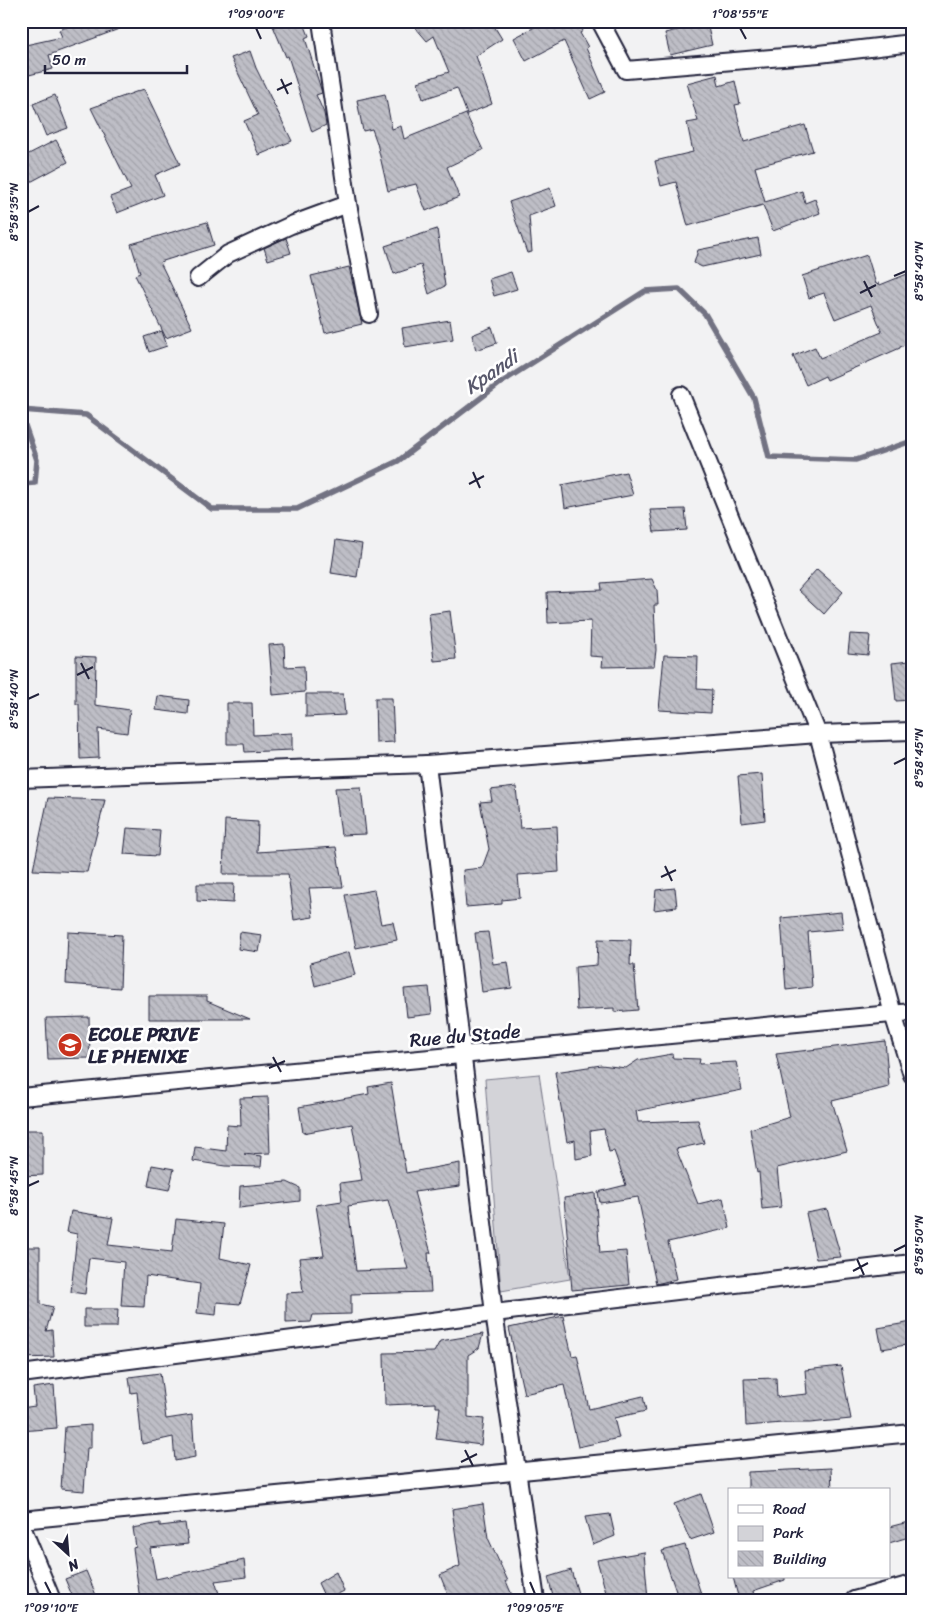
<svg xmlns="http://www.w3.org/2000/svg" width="933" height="1621" font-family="Sriracha,sans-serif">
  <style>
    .green { fill: #d3d3d8; stroke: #7a7a8a }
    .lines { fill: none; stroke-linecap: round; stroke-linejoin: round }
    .stream { stroke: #727282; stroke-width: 5.5 }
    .building { fill: url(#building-back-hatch); stroke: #22223b; fill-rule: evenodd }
    .street-casing { stroke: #22223b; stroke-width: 20 }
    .street { stroke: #fff; stroke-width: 16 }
    .ticks { fill: none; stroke: #22223b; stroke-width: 2 }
    .labels { text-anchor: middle; stroke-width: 5; stroke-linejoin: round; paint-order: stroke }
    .poi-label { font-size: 19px; font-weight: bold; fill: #22223b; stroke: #fff; text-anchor: start }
    .street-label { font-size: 19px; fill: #22223b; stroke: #fff }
    .water-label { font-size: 20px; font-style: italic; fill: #58586b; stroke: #fff }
    .neatline { fill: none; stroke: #22223b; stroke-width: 2 }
    .ticks-label { font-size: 12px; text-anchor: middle; fill: #22223b }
  </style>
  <defs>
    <pattern id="building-back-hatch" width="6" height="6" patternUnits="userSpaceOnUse" patternTransform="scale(1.25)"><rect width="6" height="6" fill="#bebec6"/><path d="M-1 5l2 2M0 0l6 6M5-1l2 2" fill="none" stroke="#a3a3ab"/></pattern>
  </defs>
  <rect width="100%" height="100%" fill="#f2f2f3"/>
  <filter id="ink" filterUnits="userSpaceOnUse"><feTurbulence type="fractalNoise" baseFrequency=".02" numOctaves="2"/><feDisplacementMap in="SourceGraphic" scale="10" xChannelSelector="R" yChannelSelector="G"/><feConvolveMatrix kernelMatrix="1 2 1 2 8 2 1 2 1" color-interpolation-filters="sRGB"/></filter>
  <g filter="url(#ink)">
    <!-- green -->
    <path class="green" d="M539,1074L570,1279L501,1291L485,1079Z"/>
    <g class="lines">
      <!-- stream -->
      <g class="stream">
        <path d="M21,410L86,415L212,509H297L398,461L499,384L645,291L679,289L705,314L754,398L769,457L856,460L912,441"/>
        <path d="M21,414L37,460L35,483L21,484"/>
      </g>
    </g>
    <!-- building -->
    <g class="building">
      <path d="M82,21H135V23L49,55L53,69L21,77V46L62,37L59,30Z"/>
      <path d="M271,21H303L309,36L305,38L320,86L322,93L316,95L324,113L326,125L312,132L288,56L286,57Z"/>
      <path d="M410,21H491L502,39L476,56L492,104L467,114L457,88L423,99L418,82L449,72L434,36L427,41Z"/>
      <path d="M546,21H578L583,31L580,33L588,47L586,48L605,92L590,99L564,41L526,61L514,38Z"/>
      <path d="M707,23L712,45L670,55L665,33Z"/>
      <path d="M250,51L256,68L292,141L259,155L244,121L258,115L231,58Z"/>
      <path d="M717,75L719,86L735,81L740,104L735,105L744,142L805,125L813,151L755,167L765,202L802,191L805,203L815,199L820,213L773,231L763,205L688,226L676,182L661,186L655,161L693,152L687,123L698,121L687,83Z"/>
      <path d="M144,89L180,164L155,175L163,195L117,213L110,197L131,189L91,108Z"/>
      <path d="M385,94L392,129L401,126L404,139L466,114L483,150L447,167L459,197L426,211L416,184L388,191L377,143L372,129L363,131L357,100Z"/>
      <path d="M55,95L68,128L46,136L33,104Z"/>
      <path d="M56,140L68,162L21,187V158Z"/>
      <path d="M550,188L556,206L529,216L532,252L527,253L509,202Z"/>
      <path d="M207,222L214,245L160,262L192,328L166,338L135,275L140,273L131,244Z"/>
      <path d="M437,229L445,286L429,294L421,265L394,274L385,246Z"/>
      <path d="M286,238L291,253L268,260L264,248Z"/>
      <path d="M758,238L761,254L702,267L694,263L698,250Z"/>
      <path d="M867,255L876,284L879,283L880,285L912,272V342L900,347V348L827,380L825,376L806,385L793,356L815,347L820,358L882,332L871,305L835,319L824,293L809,298L802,276Z"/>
      <path d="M349,267L362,324L325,333L311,276Z"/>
      <path d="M511,272L517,289L494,296L489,279Z"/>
      <path d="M450,320L453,339L405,347L402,328Z"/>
      <path d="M492,327L497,343L476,350L472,335Z"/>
      <path d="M162,331L167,346L149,352L144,337Z"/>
      <path d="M626,472L633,495L565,508L562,485Z"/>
      <path d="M685,509L687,530L654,532L650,510Z"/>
      <path d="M336,540L362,544L357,577L331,573Z"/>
      <path d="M817,569L843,592L824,614L798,590Z"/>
      <path d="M652,579L657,590L658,605H654L656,650L654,666L602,667L603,657L590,656L591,621L548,623L547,592L602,590L601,583Z"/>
      <path d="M450,611L456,659L434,661L429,614Z"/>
      <path d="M850,634L870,635L868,655L848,653Z"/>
      <path d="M284,644L285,667L304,666L305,692L273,695L269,645Z"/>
      <path d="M664,655L698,656L697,689L712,690L711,713L659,710Z"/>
      <path d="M76,656L96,657L95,705L130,710L127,733L98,729L99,758L80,759L79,704H76Z"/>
      <path d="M909,661L912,700L896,701L892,663Z"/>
      <path d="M306,694H343L345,715L306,717Z"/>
      <path d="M158,696L189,700L188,714L156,710Z"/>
      <path d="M375,698H392L394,742L376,743Z"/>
      <path d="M227,703H252L253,735L292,733V750L245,752L244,744H227Z"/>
      <path d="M762,774L765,820L742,823L738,776Z"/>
      <path d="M361,787L366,834L341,835L335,788Z"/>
      <path d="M516,787L520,828L557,826L559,872L518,875L520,898L502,900V904L466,907L463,870L482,868L489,849L480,802L492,801L490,790Z"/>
      <path d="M48,798L105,800L87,872L33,870Z"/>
      <path d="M225,820L258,822L257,852L336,847L343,887L309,888L313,917L294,920L288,874H223Z"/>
      <path d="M127,828L160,830L158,856L124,854Z"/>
      <path d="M197,884H234L233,903L197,901Z"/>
      <path d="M675,888L677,907L654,910L656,890Z"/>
      <path d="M374,890L381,924L393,922L397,940L356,948L345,895Z"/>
      <path d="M841,912L843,929L808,932L812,987L786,990L781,918Z"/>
      <path d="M68,932L122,935L120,988L66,984Z"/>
      <path d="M240,932L262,935L259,952L238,949Z"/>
      <path d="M488,932L493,964L508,962L512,988L482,992L475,933Z"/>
      <path d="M598,939L631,940L630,965H634L638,1010L614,1012V1008L577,1010L575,967L597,965Z"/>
      <path d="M349,952L355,975L315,986L310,963Z"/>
      <path d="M429,987L432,1014L407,1017L404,989Z"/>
      <path d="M149,996H207V1001L250,1019H149Z"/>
      <path d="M89,1017L90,1058L48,1059L46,1018Z"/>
      <path d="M885,1041L889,1087L832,1101L847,1151L777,1168L781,1207L762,1209L759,1172L757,1173L750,1129L790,1117L776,1054Z"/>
      <path d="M672,1054L673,1058L700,1059L699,1064L736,1062L742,1090L636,1111L638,1122L698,1120L704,1143L676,1149L698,1204L723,1198L730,1228L668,1242L676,1279L656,1284L638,1197L600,1203L598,1192L626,1185L614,1151L609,1152L604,1129L590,1131L592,1156L576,1159L575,1140L567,1142L555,1072L601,1065L626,1068L638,1060Z"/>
      <path d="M391,1083L406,1173L460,1163V1186L414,1192L431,1253H428L431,1292L351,1294V1314L313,1315L311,1322L286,1323V1293L303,1292L299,1258L324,1256L316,1205L342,1201L340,1183L362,1180L352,1124L303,1133L299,1107L369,1094L368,1087ZM388,1200L408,1269L356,1271L348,1206Z"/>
      <path d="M268,1097L270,1153L244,1154L262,1156L261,1167L225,1166L193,1161L195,1147L226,1151L227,1125L241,1126L240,1098Z"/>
      <path d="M21,1130H43V1175L21,1176Z"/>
      <path d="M152,1165L174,1169L169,1190L148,1186Z"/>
      <path d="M287,1182L300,1188V1201L239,1208L240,1186Z"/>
      <path d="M595,1193L600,1253L626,1251L629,1285L572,1290L564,1198Z"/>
      <path d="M827,1209L841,1257L816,1259L806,1213Z"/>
      <path d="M71,1211L113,1218L108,1245L172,1252L176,1219L224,1224L220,1258L251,1265L240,1304L217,1302L216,1315L197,1313L200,1284L146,1276L144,1307L121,1306L124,1262L89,1258L85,1294L71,1292L77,1234L67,1232Z"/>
      <path d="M21,1247H40V1304L53,1307L46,1331L52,1330L54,1357L21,1358Z"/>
      <path d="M84,1309H118L117,1327H84Z"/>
      <path d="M563,1316L572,1356L577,1355L589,1409L643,1396L646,1411L614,1418L619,1438L578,1447L564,1385L524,1394L509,1328Z"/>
      <path d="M912,1322V1344L882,1349L878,1328Z"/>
      <path d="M483,1334L479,1348L468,1355V1417L484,1419L481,1445L436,1439L440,1407H436V1403L385,1405L384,1353L434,1352L440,1341Z"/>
      <path d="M841,1366L851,1419L810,1423H782L746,1426L744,1379L776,1378L777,1397L807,1394L805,1370Z"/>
      <path d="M160,1373L166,1419L192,1415L195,1457L175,1461L173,1437L142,1444L137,1392L131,1393L129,1377Z"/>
      <path d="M54,1385L57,1428L21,1431V1408L35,1406L33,1388Z"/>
      <path d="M91,1425V1448H87L84,1491L61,1489L65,1427Z"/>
      <path d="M831,1468L832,1490H748V1472Z"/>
      <path d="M701,1494L714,1532L690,1540L674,1504Z"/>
      <path d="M483,1504L488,1538L508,1581H506L514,1600H450L440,1575L460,1566L452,1509Z"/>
      <path d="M610,1514L615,1536L593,1545L585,1517Z"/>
      <path d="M912,1521V1536L889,1543V1527Z"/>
      <path d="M160,1523V1526L185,1523L188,1544L150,1548L156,1579L244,1560L246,1577L215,1581L221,1600H140L133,1548L136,1547L133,1528Z"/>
      <path d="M685,1545L703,1600H679L662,1551Z"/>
      <path d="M644,1552L648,1600H608L597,1560Z"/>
      <path d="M571,1570L580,1600H554L548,1577Z"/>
      <path d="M86,1571L98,1600H74L65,1579Z"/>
      <path d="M336,1572L344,1591L326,1600L318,1583Z"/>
      <path d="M733,1577H785V1580L753,1591L755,1600H739Z"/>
    </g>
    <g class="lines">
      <defs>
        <g id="street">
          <path d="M321,21L348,204L369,314"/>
          <path d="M600,21L626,70L819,54L912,43"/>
          <path d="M198,278L228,254L291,225L348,204"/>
          <path d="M681,395L818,734L893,1014L912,1075"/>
          <path d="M427,764L818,734L912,731"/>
          <path d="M21,779L427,764L494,1313L536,1600"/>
          <path d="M21,1097L912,1012"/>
          <path d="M21,1374L494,1313L912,1263"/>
          <path d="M21,1520L912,1433"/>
          <path d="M21,1524L52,1600"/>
          <path d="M854,1600L912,1584"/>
        </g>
      </defs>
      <!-- street casing -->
      <use href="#street" class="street-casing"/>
      <!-- street -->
      <use href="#street" class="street"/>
    </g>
  </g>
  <!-- ticks -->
  <path class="ticks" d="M256,28L261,39M740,28L746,39M281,79L288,94M277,90L292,83M28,212L39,206M894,276L906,271M864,281L872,297M860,293L876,285M473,472L480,488M469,484L484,476M81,663L89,679M77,675L93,667M28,699L39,694M894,764L906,758M665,866L672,881M661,877L676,870M273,1057L281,1072M269,1068L285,1061M28,1186L39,1181M894,1251L906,1245M857,1259L864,1275M853,1271L868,1263M465,1450L473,1466M461,1462L477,1454M45,1582L51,1594M530,1582L535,1594"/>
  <!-- icons -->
  <defs>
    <symbol id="school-disc" viewBox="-11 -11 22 22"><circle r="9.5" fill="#c8321e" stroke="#fff"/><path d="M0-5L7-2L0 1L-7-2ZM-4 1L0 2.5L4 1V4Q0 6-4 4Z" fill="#fff"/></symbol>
  </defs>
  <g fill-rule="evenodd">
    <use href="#school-disc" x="56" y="1031" width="28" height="28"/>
  </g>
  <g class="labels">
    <!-- poi labels -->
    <g class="poi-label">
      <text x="88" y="1041">ECOLE PRIVE<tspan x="88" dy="22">LE PHENIXE</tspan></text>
    </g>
    <!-- street labels -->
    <g class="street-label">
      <text transform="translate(465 1035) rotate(-5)" y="7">Rue du Stade</text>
    </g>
    <!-- water labels -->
    <g class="water-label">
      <text transform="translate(491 372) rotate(-35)" y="7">Kpandi</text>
    </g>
  </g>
  <!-- margin -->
  <rect width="933" height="1621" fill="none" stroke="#fff" stroke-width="55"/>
  <!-- legend -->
  <rect x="728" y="1488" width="162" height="90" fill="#ffffff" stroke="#a7a7b1"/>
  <rect x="738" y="1505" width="25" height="8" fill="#ffffff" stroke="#a7a7b1"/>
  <text x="773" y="1514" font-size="15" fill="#22223b">Road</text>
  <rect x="738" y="1526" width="25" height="15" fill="#d3d3d8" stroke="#a7a7b1"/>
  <text x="773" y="1538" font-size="15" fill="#22223b">Park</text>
  <rect x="738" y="1551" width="25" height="15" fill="url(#building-back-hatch)" stroke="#a7a7b1"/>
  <text x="773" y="1564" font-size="15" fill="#22223b">Building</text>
  <!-- north arrow -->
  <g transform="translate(68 1554) rotate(154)" stroke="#ffffff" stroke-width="4" paint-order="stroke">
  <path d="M0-4L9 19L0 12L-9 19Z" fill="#22223b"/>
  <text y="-8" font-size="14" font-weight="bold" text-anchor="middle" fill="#22223b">N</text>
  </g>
  <!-- scale -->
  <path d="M45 65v8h142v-8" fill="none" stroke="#22223b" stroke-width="2.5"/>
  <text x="52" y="65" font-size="15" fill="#22223b" stroke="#ffffff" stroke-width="4" paint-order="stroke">50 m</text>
  <rect x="28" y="28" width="878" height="1566" class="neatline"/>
  <g class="ticks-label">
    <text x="256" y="18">1°09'00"E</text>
    <text x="740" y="18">1°08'55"E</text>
    <text transform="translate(14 212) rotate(-90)" y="4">8°58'35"N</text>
    <text transform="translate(919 271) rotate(-90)" y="4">8°58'40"N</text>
    <text transform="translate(14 699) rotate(-90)" y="4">8°58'40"N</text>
    <text transform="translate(919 758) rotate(-90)" y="4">8°58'45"N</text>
    <text transform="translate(14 1186) rotate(-90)" y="4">8°58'45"N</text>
    <text transform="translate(919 1245) rotate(-90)" y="4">8°58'50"N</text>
    <text x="51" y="1612">1°09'10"E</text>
    <text x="535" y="1612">1°09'05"E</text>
  </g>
</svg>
